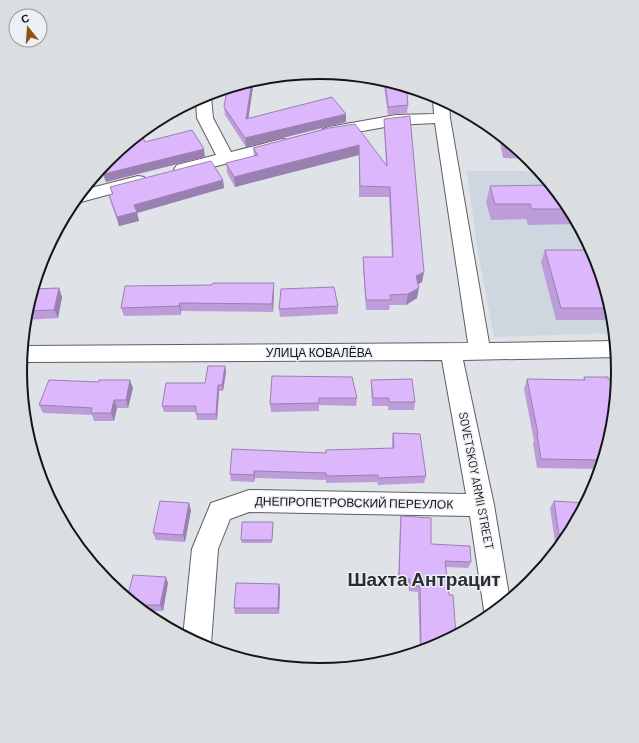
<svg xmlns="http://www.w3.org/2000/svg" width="639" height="743" font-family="Barlow,sans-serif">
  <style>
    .built { fill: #ced7e0 }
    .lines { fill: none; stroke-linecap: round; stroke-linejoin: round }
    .minor-casing { stroke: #5d6063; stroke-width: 2 }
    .minor { fill: #fff; fill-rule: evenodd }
    .wall { fill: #bd9dd9 }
    .shaded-wall { fill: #9a80b0 }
    .building { fill: #dcb7fc; stroke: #9a80b0 }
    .labels { text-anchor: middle; stroke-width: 3; stroke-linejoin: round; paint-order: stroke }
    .street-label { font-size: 12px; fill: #141517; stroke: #eceff3 }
    .near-district-label { font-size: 19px; font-weight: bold; fill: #2a2c2f; stroke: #eceff3 }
    .rim { fill: none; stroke: #141517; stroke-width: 2 }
  </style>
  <rect width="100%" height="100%" fill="#dfe2e6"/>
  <!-- built -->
  <path class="built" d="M467,171H541L569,205L596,257L613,313L615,333L494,337L477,247Z"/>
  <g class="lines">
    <defs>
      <g id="minor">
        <path d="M209,94L211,96L213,118L231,152L282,139L288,140L290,144L288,148L189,173L183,174L177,173L174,169L177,165L216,155L197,118L196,100Z"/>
        <path d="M435,96L449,103L450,118L489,343L616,341L618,357L463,360L494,505L510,601L488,619L484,610L470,516L249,512L230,519L218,549L211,644L209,649L183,637L192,549L211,503L249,490L466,494L442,360L22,362L23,346L468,343L435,123L396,125L329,137L323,135L321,132L323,129L329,127L396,115L434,114L433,99Z"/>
        <path d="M138,176L144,177L147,181L144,185L77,203L73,202L83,190Z"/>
      </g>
    </defs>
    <!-- minor casing -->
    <use href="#minor" class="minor-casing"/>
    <!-- minor -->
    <use href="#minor" class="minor"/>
  </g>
  <!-- wall -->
  <g class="wall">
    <path d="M383,79L406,86L408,105L407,113L388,115Z"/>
    <path d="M254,80L248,119L346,122L246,147L225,115L224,107L230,87Z"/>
    <path d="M384,119L424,272L422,282L418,284L417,298L406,305H390L389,310H366L363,267V257H392L389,197H359V155L235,187L227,173L226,163L254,156L253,148L329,128L386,164L384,129Z"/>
    <path d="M498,132L530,159L503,158Z"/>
    <path d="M145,142L205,157L106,182L100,169L108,160Z"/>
    <path d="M223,180L224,188L137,213L139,221L119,226L111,203L109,195L112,194L110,187Z"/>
    <path d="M490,186L569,205L579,224L528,225L526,219L491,220L486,202Z"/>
    <path d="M545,250L611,308L606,320H556L541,262Z"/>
    <path d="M274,283V292L273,312L181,311V315L124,316L121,308L212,285Z"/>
    <path d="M59,288L62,297L58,318L25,320L26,313L33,289Z"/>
    <path d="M338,306V314L280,317L279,309Z"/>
    <path d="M225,366L226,372L223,391H219L217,420H197L196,412H164L162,406L205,383Z"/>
    <path d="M272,376L357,398L356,406L319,405V411L271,412L270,404Z"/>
    <path d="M584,377L613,430L601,469L537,468L533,444L534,441L524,389L527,379L583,380Z"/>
    <path d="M371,380L415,402L414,410H388V406H372L371,388Z"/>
    <path d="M133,388L128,408H117L114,421H94L92,415L43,413L39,405Z"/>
    <path d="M393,433L426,476L424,483L378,485L377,482L326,483V480L255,478L254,482L231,481L230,474L326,453L392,448V440Z"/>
    <path d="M554,501L568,538L559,549L558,542H555L550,508Z"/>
    <path d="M191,510L185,542L156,540L153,533Z"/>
    <path d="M401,516L431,544L471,562L468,568L446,567L449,595L434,648L420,653L418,592L409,591L408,584H398L400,522Z"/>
    <path d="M273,525L272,543H242L241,540Z"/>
    <path d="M168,583L163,611H141L127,599Z"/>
    <path d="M279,584L280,590L279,614H235L234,608Z"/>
  </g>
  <!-- shaded-wall -->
  <g class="shaded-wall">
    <path d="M254,80L247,128L246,119L252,81Z"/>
    <path d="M346,114V122L246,147L245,138Z"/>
    <path d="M359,145V155L235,187L234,177Z"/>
    <path d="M204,149L205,157L106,182L104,174Z"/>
    <path d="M223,180L224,188L137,213L139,221L119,226L117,217L134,205Z"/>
    <path d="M424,272L422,282L415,286L416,276Z"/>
    <path d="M274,283V292L273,312L272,304Z"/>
    <path d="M59,288L62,297L58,318L54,310Z"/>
    <path d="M419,288L417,298L406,305L408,294Z"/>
    <path d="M180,303L181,311V315L179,306Z"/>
    <path d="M225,366L226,372L223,391L222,385Z"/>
    <path d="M130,380L133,388L128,408L126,400Z"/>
    <path d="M218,385L219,391L217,420L216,414Z"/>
    <path d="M114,400L117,408L114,421L111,413Z"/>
    <path d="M254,471L255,478L254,482Z"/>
    <path d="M189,503L191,510L185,542L183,535Z"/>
    <path d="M166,577L168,583L163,611L160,605Z"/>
    <path d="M279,584L280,590L279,614L278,608Z"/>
  </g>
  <!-- building -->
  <g class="building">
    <path d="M385,80L406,86L408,105L388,107Z"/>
    <path d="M252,81L246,119L332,97L346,114L245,138L224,107L227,90H229L230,87Z"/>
    <path d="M410,116L424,272L416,276L419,288L408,294L390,295L391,300H366L363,257H393L390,187L360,186L359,145L234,177L226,163L258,155L253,148L329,128L355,124L387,166L384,119Z"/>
    <path d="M192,130L204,149L104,174L101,168L108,160L131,141L143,138L145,142Z"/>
    <path d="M503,136L517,148H505Z"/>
    <path d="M211,161L223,180L134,205L137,212L117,217L109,195L113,194L110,187Z"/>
    <path d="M552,185L569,205L570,209H532L530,204H495L490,186Z"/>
    <path d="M545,250H592L611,308H561Z"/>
    <path d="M213,283H274L272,304L180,303L179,306L121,308L125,286L212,285Z"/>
    <path d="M334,287L338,306L279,309L281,289Z"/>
    <path d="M59,288L54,310L26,311L33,289Z"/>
    <path d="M208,366H225L222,385H218L216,414H196V406H162L166,383H205Z"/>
    <path d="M272,376L352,377L357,398H319V403L270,404Z"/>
    <path d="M584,377H608V379L618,380L613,430L604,460L541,459L537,434H538L527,379L585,380Z"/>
    <path d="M412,379L415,402H389V398H373L371,380Z"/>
    <path d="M49,380L99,382V380H130L126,400H114L111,413H91L92,408L39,405Z"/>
    <path d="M393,433L420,434L426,476L378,478V475L326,476V473L254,471V475L230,474L232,449L326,453V450L394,448Z"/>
    <path d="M160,501L189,503L183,535L153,533Z"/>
    <path d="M554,501L587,503L568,538L563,544L562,535H559Z"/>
    <path d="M401,516L431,518V544L470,546L471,562L445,561L449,595H453L456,636L434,648L421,652L420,586H410V579L399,578Z"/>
    <path d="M242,522H273L272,540H241Z"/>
    <path d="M133,575L166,577L160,605H134L127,599Z"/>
    <path d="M236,583L279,584L278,608H234Z"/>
  </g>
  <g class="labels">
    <!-- street labels -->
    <g class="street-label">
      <text x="319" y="357">УЛИЦА КОВАЛЁВА</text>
      <text transform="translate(476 481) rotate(79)" y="4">SOVETSKOY ARMII STREET</text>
      <text transform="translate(354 503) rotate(1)" y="4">ДНЕПРОПЕТРОВСКИЙ ПЕРЕУЛОК</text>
    </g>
    <!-- near-district labels -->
    <g class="near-district-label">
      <text x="424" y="586">Шахта Антрацит</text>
    </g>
  </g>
  <!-- crop -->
  <path d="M0 0H639V743H0ZM27 371a292 292 0 1 1 584 0a292 292 0 1 1-584 0Z" fill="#dbdee1" fill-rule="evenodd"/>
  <path class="rim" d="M27 371a292 292 0 1 1 584 0a292 292 0 1 1-584 0Z"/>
  <!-- north arrow -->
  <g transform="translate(28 28) rotate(343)"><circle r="19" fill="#eceff3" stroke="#96989b"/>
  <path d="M0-3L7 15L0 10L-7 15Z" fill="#8d520e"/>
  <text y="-6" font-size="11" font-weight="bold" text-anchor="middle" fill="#141517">С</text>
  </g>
</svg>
